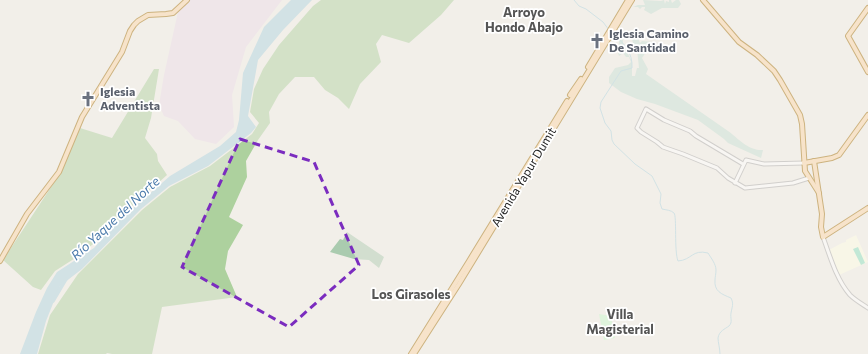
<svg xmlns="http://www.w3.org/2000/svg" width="868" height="354" font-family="Commissioner,sans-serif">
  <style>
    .industrial { fill: #ebdbe8 }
    .education { fill: #ffffe5 }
    .forest { fill: #add19e }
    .wetland { fill: #c6e0d4 }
    .cemetery { fill: #aacbaf }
    .park { fill: #c8facc }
    .pitch { fill: #88e0be }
    .water { fill: #aad3df }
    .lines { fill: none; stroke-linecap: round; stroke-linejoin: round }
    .stream { stroke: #aad3df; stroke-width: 1 }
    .river { stroke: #aad3df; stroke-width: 3.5 }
    .minor-casing { stroke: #a9a9a9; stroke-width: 5 }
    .major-casing { stroke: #a06b00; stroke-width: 6 }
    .minor { stroke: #fff; stroke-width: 3 }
    .major { stroke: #fcd6a4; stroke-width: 4 }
    .marked { fill: none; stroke: #7b2cbf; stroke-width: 3; stroke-dasharray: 8 5; stroke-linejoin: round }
    .labels { text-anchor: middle; stroke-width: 3.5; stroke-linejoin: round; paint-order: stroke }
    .worship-label { font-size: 12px; font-weight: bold; fill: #5b616d; stroke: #fff; text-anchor: start }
    .street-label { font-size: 12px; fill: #222; stroke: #fff }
    .neighbourhood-label { font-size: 13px; font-weight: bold; fill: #555; stroke: #fff }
    .water-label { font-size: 13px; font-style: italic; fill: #4a7aab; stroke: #fff }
  </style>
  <rect width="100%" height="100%" fill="#f2efe9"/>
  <!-- industrial -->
  <path class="industrial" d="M189,0H282L246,47L232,95L234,127L216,144L195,139L178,121L164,116L159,105L164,75L178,12Z"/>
  <!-- education -->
  <path class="education" d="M856,235L868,262L839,275L829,250L842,243L846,242V240Z"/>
  <!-- forest -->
  <g class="forest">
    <path d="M321,0H454L441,15L409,43L382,35L376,44L381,62L360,84L349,109L338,98L325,90L314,77H295L279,94L269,112L270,123L258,140L246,161L247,177L229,217L243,225L228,251L225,269L237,297L162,307L152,354H112L107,353L106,354H38L50,315L78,274L142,210L170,187L210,166L252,134L259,123L250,112L254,89L263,69L279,45L313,6Z"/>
    <path d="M154,69H159L151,118L145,138L157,154L158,161L167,175L128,210L99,239L80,255L55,271L41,290L33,287L3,260L59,175L80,128L112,138Z"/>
  </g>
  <!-- wetland -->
  <g class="wetland">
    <path d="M643,0L661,1L664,0L665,4L666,1L669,2V0H671L672,3L676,0H679L681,4L678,8H662L651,14L644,10L645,8V7H642L640,9L638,7H633L638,5H645Z"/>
    <path d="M616,31L618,34H621V37L623,38V44L632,62V76H635L637,68H639L637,49L633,44L632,38H638L640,43L642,41L652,42L654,45L650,50L648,49L642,58L648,69L646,74L728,131C738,138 748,151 763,150L761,158L728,143L724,139L698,120L655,104L637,99L621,92L609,83V77L615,68L628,65L631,62L629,57H626L623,53L619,56L618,53L622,49L619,46V41L617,40L609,41Z"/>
  </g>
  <!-- cemetery -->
  <path class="cemetery" d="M347,232L384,257L379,268L369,260L354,259L330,252L340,239L343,240Z"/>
  <!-- park -->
  <path class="park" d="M599,314L611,316L615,338L604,340Z"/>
  <!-- pitch -->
  <path class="pitch" d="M858,247L865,263L861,265L853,249Z"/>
  <!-- water -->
  <path class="water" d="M291,0H312L283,30L258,60L248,116L256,127L251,133L208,166L169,186L141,209L82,269L60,286L46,321L37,354H20L36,312L47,288L57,272L94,248L117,222L170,176L220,146L236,132L239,120L243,73L264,27Z"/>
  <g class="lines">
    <!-- stream -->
    <g class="stream">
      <path d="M574,0L579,6L586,9L603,22L609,30"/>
      <path d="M612,34C624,42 633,53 632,68L621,71L619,74L601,102L600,108L605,123L611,131L612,140L614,144L635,164L652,176L661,194L660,203L662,209C666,210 671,210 674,213C677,216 674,251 678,261C692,260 692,249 708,253C711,258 716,264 716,270C716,274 715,277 715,280C714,291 721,294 731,298C734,304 732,307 731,313C730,318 733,322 729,326C725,329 719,331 718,338C718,342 720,349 720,354"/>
    </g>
    <!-- river -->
    <path class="river" d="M53,301L66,279"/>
    <defs>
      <g id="minor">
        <path d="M743,164L696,136L690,131L664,120L646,109L637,128L641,132L657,142L663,147L683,154L717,168L728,178L745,188L793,183L809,178"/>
        <path d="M735,183L746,160L764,164L804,163"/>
        <path d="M823,237C830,256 836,279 850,295C855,300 862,304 868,308"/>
      </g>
      <g id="major">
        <path d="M703,0L739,42L757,55L774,71L780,80L800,115L802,124L805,171L819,193"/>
        <path d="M868,8L848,36L868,72"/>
        <path d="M588,67L628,0"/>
        <path d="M570,95L581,79"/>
        <path d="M814,161L822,214L821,227L823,237L868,208"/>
        <path d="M804,163L832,158L839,155L868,115"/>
        <path d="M0,261L27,214L59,172L82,117L122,52L130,31L134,25L138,21L148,15L166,14L173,13L187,0"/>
        <path d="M411,354L469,261L567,101"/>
        <path d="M414,354L459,284L632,0"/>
      </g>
    </defs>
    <!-- minor casing -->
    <use href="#minor" class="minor-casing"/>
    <!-- major casing -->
    <use href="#major" class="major-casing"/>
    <!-- minor -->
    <use href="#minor" class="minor"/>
    <!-- major -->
    <use href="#major" class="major"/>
  </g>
  <!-- marked area -->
  <path d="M0 0H868V354H0ZM240,139L314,162L359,265L289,327L182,267Z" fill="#f2efe9" fill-opacity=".55" fill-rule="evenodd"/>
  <path class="marked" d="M240,139L314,162L359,265L289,327L182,267Z"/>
  <!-- icons -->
  <defs>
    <symbol id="church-bare" viewBox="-9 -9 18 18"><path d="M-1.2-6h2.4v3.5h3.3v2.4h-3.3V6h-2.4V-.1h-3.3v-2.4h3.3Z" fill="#6b7280" stroke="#fff" stroke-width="2.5" paint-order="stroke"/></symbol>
  </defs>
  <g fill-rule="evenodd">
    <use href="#church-bare" x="586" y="30" width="22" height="22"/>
    <use href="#church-bare" x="77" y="88" width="22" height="22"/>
  </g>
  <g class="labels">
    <!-- worship labels -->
    <g class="worship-label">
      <text x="609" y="38">Iglesia Camino<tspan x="609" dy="14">De Santidad</tspan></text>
      <text x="100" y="96">Iglesia<tspan x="100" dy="14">Adventista</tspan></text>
    </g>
    <!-- street labels -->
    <g class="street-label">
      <text transform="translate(524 177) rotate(-59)" y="4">Avenida Yapur Dumit</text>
    </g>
    <!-- neighbourhood labels -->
    <g class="neighbourhood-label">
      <text x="524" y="17">Arroyo<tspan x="524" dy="15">Hondo Abajo</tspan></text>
      <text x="411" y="299">Los Girasoles</text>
      <text x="620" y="319">Villa<tspan x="620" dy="15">Magisterial</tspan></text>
    </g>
    <!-- water labels -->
    <g class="water-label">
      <text transform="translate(115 218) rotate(-43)" y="5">Río Yaque del Norte</text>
    </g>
  </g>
</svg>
